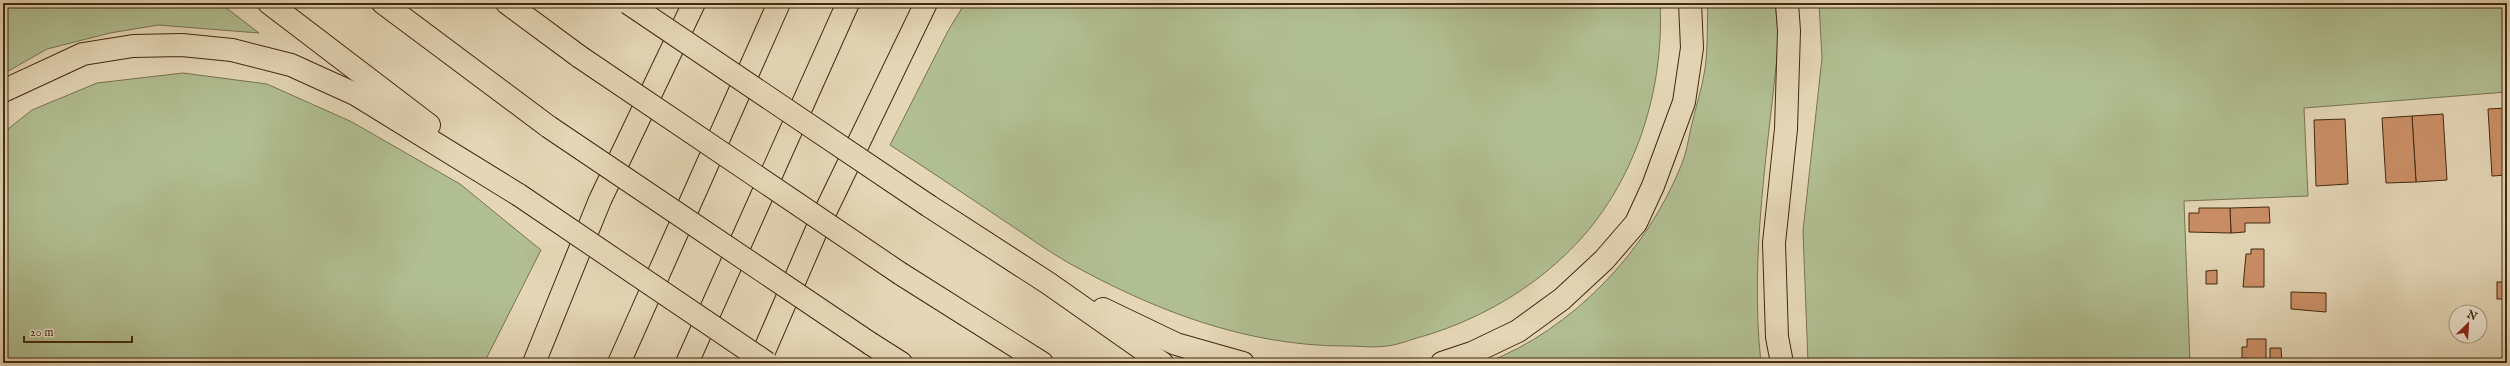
<svg xmlns="http://www.w3.org/2000/svg" width="2510" height="366" font-family="'IM FELL English',serif">
  <style>
    .green { fill: #b1be91; stroke: #7a7450 }
    .building { fill: #cb8f67; stroke: #42290e }
    .lines { fill: none; stroke-linecap: round; stroke-linejoin: round }
    .highway-casing { stroke: #42290e; stroke-width: 24 }
    .highway { stroke: #e4d6b6; stroke-width: 22 }
    .highway-bridge-casing { stroke: #42290e; stroke-width: 24; stroke-linecap: butt }
    .highway-bridge { stroke: #e4d6b6; stroke-width: 22 }
  </style>
  <rect width="100%" height="100%" fill="#e4d6b6"/>
  <filter id="stains"><feTurbulence type="fractalNoise" baseFrequency=".005" numOctaves="4"/><feColorMatrix values="0 0 0 0 .2 0 0 0 0 .09 0 0 0 0 .02 0 0 0 .5 -.17"/></filter>
  <radialGradient id="worn" r=".72"><stop offset=".6" stop-color="#630" stop-opacity="0"/><stop offset="1" stop-color="#630" stop-opacity=".3"/></radialGradient>
  <!-- green -->
  <g class="green">
    <path d="M3,3H220L259,33L158,25L110,33L47,49L3,74Z"/>
    <path d="M965,3H1660C1665,94 1632,193 1564,256C1523,295 1471,323 1417,338C1407,341 1397,345 1387,346C1374,348 1359,346 1345,346C1246,346 1153,310 1067,262C1046,250 1026,235 1006,222C967,196 929,170 890,145L948,31Z"/>
    <path d="M1708,3H1775L1779,37C1769,145 1749,254 1761,363H1486C1573,329 1646,252 1681,166C1686,155 1688,141 1691,128C1695,109 1702,89 1705,69C1708,48 1707,25 1708,3Z"/>
    <path d="M1819,3H2507V92L2304,108L2308,196L2184,201L2190,363H1808L1803,231L1822,58Z"/>
    <path d="M183,73L267,84L352,122L460,184L541,250L484,363H3V133L32,110L97,83Z"/>
  </g>
  <!-- building -->
  <g class="building">
    <path d="M2507,108V175L2492,176L2488,109Z"/>
    <path d="M2443,114L2447,180L2416,182L2412,116Z"/>
    <path d="M2412,116L2416,182L2386,183L2382,118Z"/>
    <path d="M2345,119L2348,184L2316,186L2314,120Z"/>
    <path d="M2269,207L2270,223H2245V232L2231,233L2230,208Z"/>
    <path d="M2199,208H2230L2231,233L2189,232V213H2199Z"/>
    <path d="M2251,249H2264V287H2243L2246,254H2251Z"/>
    <path d="M2217,270V284H2206V271Z"/>
    <rect x="2497" y="282" width="10" height="17"/>
    <path d="M2291,292L2326,293V312L2291,309Z"/>
    <path d="M2247,339H2266V359L2242,358V347H2247Z"/>
    <path d="M2270,348H2281L2282,363H2270Z"/>
  </g>
  <g class="lines">
    <defs>
      <g id="highway">
        <path d="M269,3L429,125"/>
        <path d="M383,3L549,127"/>
        <path d="M507,3L580,57"/>
        <path d="M3,91L83,54L133,46L182,45L232,50L291,65L355,94L519,195"/>
        <path d="M929,206L1048,283L1162,363"/>
        <path d="M901,274L1042,363"/>
        <path d="M1103,309L1176,344L1243,363"/>
        <path d="M871,344L901,363"/>
        <path d="M534,363L600,200L694,3"/>
        <path d="M619,363L779,3"/>
        <path d="M687,363L848,3"/>
        <path d="M759,363L817,229L926,3"/>
        <path d="M1442,363L1472,353L1518,331L1562,299L1604,260L1636,223L1653,186L1684,102L1692,48L1690,3"/>
        <path d="M1782,363L1777,337L1774,243L1786,129L1789,31L1787,3"/>
      </g>
    </defs>
    <!-- highway casing -->
    <use href="#highway" class="highway-casing"/>
    <!-- highway -->
    <use href="#highway" class="highway"/>
    <defs>
      <g id="highway-bridge">
        <path d="M628,3L929,206"/>
        <path d="M580,57L901,274"/>
        <path d="M549,127L871,344"/>
        <path d="M519,195L767,363"/>
      </g>
    </defs>
    <!-- highway-bridge casing -->
    <use href="#highway-bridge" class="highway-bridge-casing"/>
    <!-- highway-bridge -->
    <use href="#highway-bridge" class="highway-bridge"/>
  </g>
  <!-- margin -->
  <rect width="2510" height="366" fill="none" stroke="#e4d6b6" stroke-width="16"/>
  <rect x="4" y="4" width="2502" height="358" fill="none" stroke="#42290e" stroke-width="2"/>
  <rect x="8" y="8" width="2494" height="350" fill="none" stroke="#42290e"/>
  <!-- north arrow -->
  <g transform="translate(2468 324) rotate(25)"><circle r="19" fill="#ede4d0" stroke="#a99982"/>
  <path d="M0-3L7 15L0 10L-7 15Z" fill="#8f2418"/>
  <text y="-6" font-size="11" font-weight="bold" text-anchor="middle" fill="#42290e">N</text>
  </g>
  <!-- scale -->
  <path d="M24 336v6h108v-6" fill="none" stroke="#42290e" stroke-width="2"/>
  <text x="30" y="336" font-size="12" fill="#42290e" stroke="#ede4d0" stroke-width="3" paint-order="stroke">20 m</text>
  <rect width="100%" height="100%" filter="url(#stains)"/>
  <rect width="100%" height="100%" fill="url(#worn)"/>
</svg>
